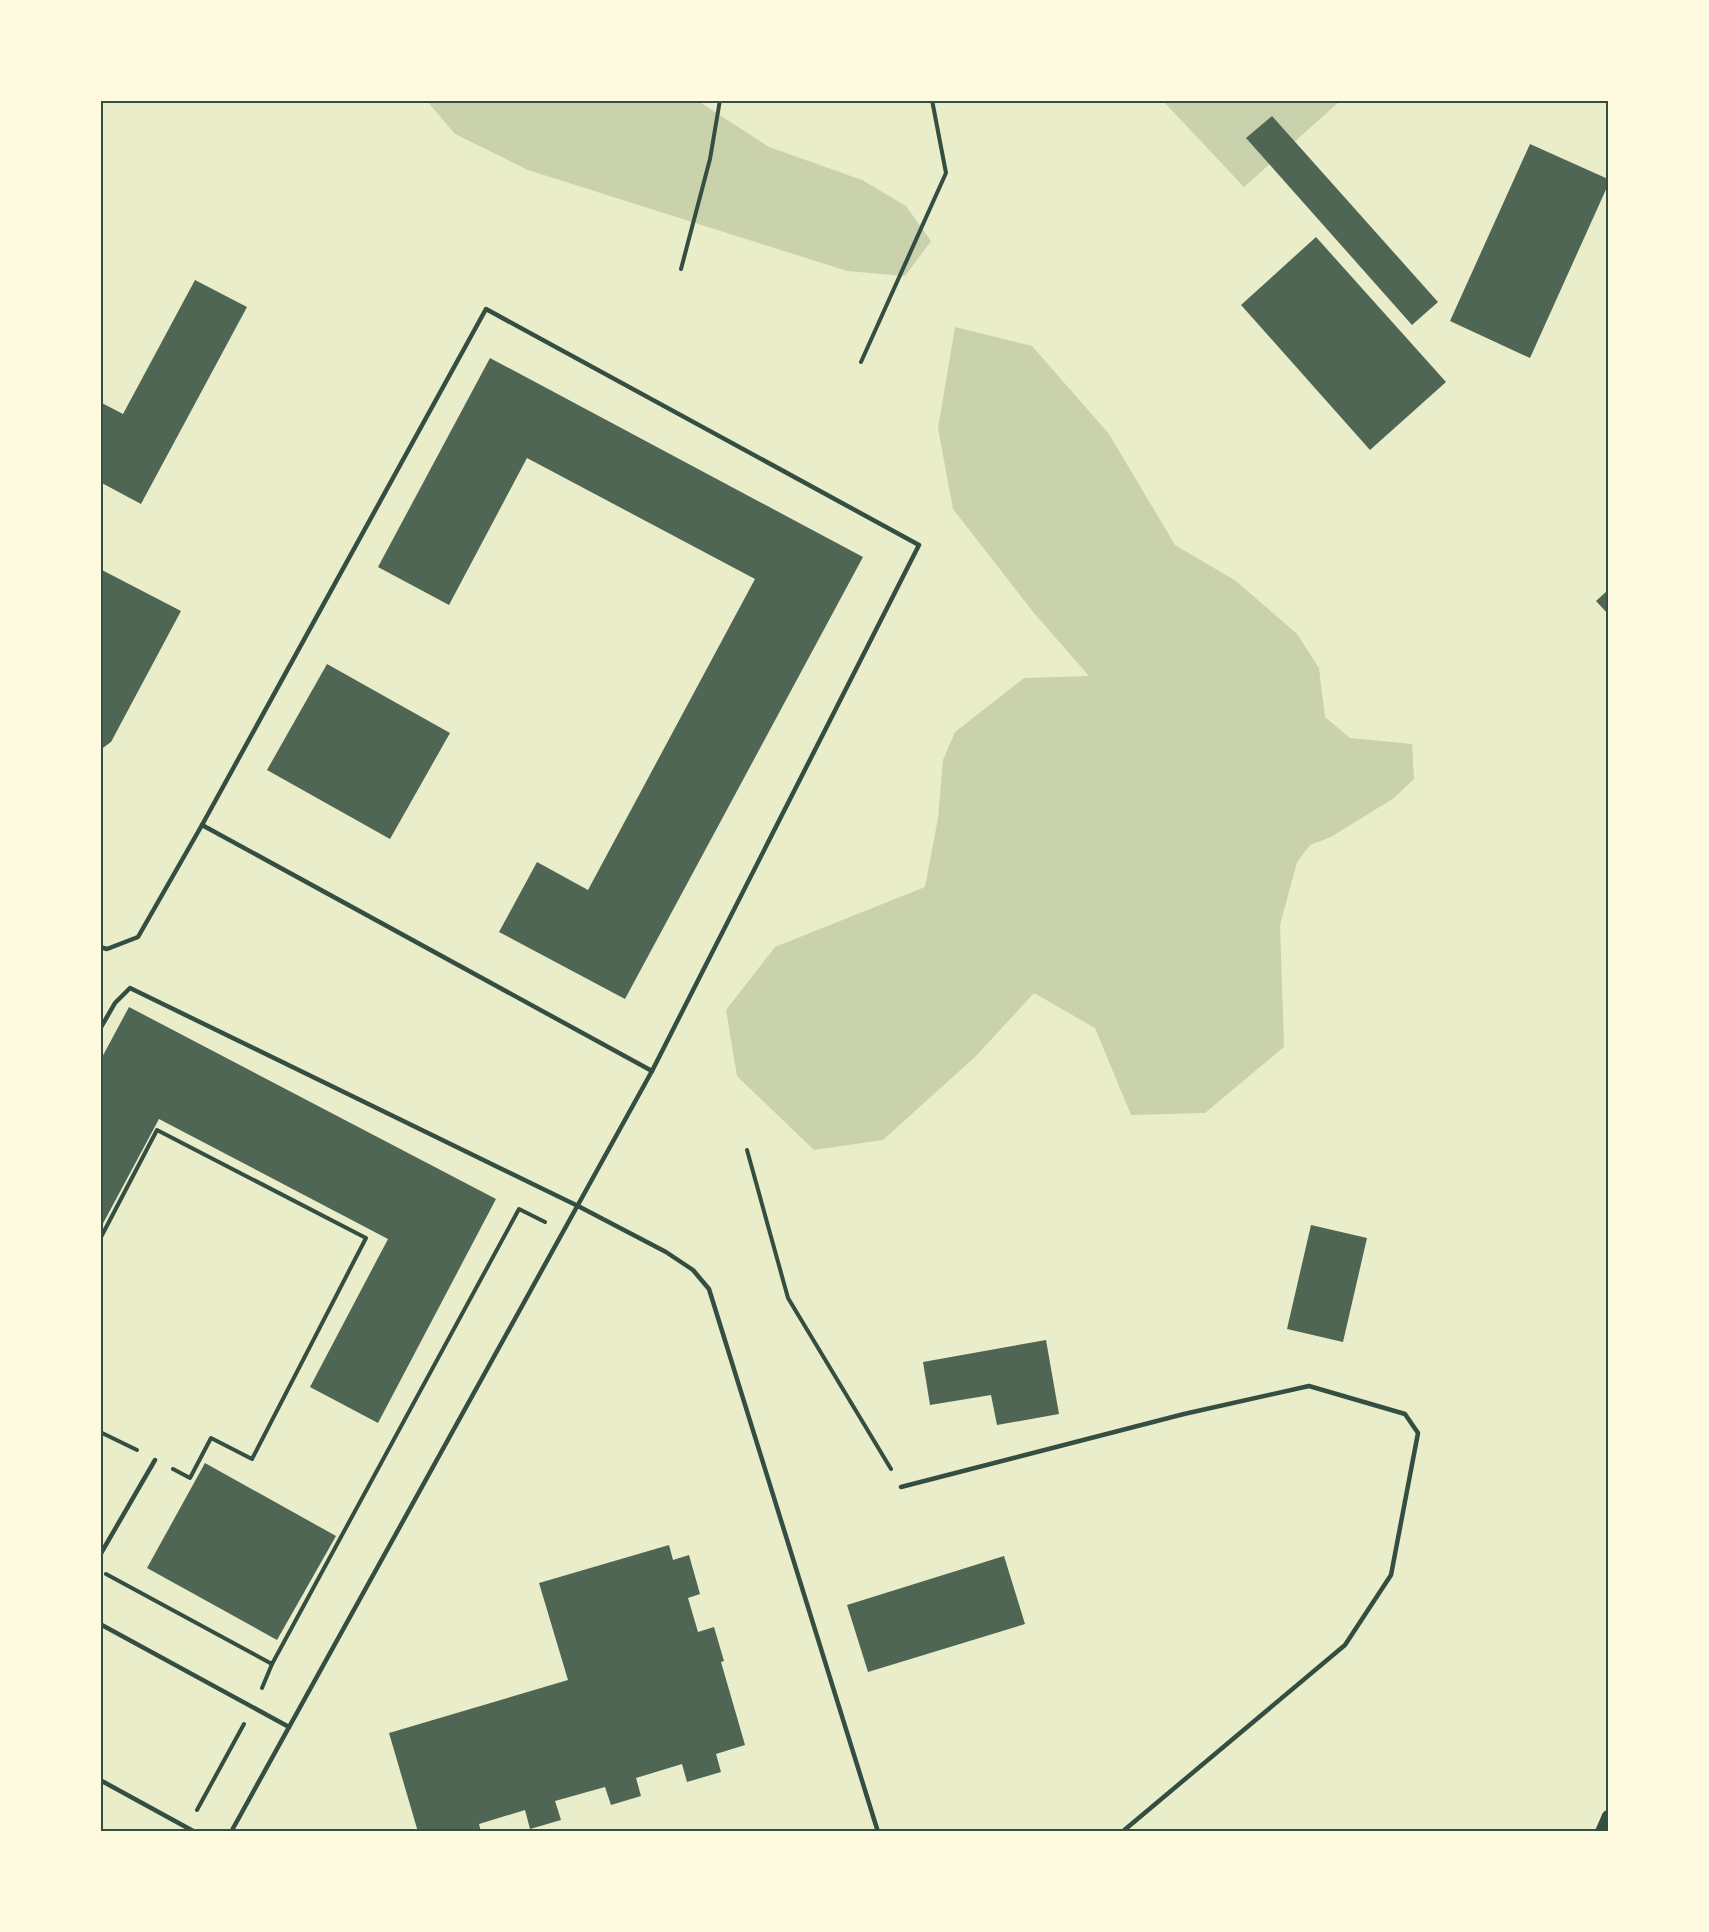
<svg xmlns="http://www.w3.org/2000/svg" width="1709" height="1932" font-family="'Alegreya Sans',sans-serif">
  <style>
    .green { fill: #cad2ad }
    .building { fill: #4f6655 }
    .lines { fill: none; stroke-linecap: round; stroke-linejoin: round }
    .path { stroke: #344e41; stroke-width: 4 }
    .service { stroke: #344e41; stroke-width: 4.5 }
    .secondary { stroke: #344e41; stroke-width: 12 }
    .neatline { fill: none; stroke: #344e41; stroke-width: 2 }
  </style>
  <rect width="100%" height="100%" fill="#e9edc9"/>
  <!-- green -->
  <g class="green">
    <path d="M427,101H698L769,147L862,180L906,206L931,241L905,276L847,271L528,170L455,134Z"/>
    <path d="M1163,101H1340L1244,187Z"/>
    <path d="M955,327L1032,346L1109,434L1175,545L1236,581L1297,634L1319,668L1325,717L1350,738L1412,744L1414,779L1394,798L1331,837L1310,845L1297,862L1280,925L1284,1047L1205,1113L1131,1115L1095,1028L1034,993L976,1056L883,1140L814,1150L737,1076L726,1010L775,947L925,887L938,818L943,760L955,732L1024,678L1089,676L1034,613L953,509L938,428Z"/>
  </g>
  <!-- building -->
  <g class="building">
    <path d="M1272,116L1438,302L1412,325L1246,138Z"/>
    <path d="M1530,144L1608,179V185L1530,358L1450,321Z"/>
    <path d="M1316,237L1446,382L1370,450L1241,305Z"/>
    <path d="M195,280L247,307L141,504L100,482V402L123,414Z"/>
    <path d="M490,358L863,557L625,999L499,932L537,862L588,890L755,579L527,458L449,605L378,567Z"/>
    <path d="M100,569L181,611L111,742L100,750Z"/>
    <path d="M1608,590V614L1596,601Z"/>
    <path d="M327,664L450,733L390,839L267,770Z"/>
    <path d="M129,1007L496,1199L378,1423L310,1387L388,1239L159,1119L100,1229V1061Z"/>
    <path d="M1311,1225L1367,1238L1343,1342L1287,1329Z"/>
    <path d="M1046,1340L1059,1414L997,1425L991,1395L930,1405L923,1362Z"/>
    <path d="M205,1463L336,1536L277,1640L147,1568Z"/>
    <path d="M669,1545L673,1560L689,1555L700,1594L688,1598L698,1632L714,1627L724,1661L721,1662L745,1745L716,1754L721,1772L687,1782L682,1764L636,1778L641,1796L611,1805L605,1787L555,1801L561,1820L530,1829L525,1810L479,1824L481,1832H418L389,1733L568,1680L539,1583Z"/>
    <path d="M1004,1556L1025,1624L868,1672L847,1605Z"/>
  </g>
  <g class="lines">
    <!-- path -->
    <g class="path">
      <path d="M681,269L710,159L720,100"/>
      <path d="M861,362L946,173L932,100"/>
      <path d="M747,1150L788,1298L891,1469"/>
      <path d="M100,1239L157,1130L366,1238L252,1459L211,1438L190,1478L173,1469"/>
      <path d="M100,1432L137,1450"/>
      <path d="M106,1574L272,1664L519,1209L545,1222"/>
      <path d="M262,1688L272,1664"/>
      <path d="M197,1810L244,1724"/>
    </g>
    <!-- service -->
    <g class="service">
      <path d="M202,825L652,1071"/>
      <path d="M100,947L107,949L138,937L202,825L486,309L919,545L652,1071L231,1832"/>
      <path d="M100,1029L115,1003L130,988L578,1206L666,1252L693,1270L709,1289L878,1832"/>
      <path d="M901,1487L1184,1414L1309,1386L1405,1414L1418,1433L1391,1575L1345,1645L1122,1832"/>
      <path d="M100,1555L155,1460"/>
      <path d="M100,1624L289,1727"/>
      <path d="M100,1780L195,1832"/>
    </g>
    <!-- secondary -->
    <path class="secondary" d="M1601,1832L1608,1816"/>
  </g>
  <!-- border -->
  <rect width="1709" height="1932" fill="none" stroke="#fefae0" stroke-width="204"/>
  <rect x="102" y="102" width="1505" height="1728" class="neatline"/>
</svg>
